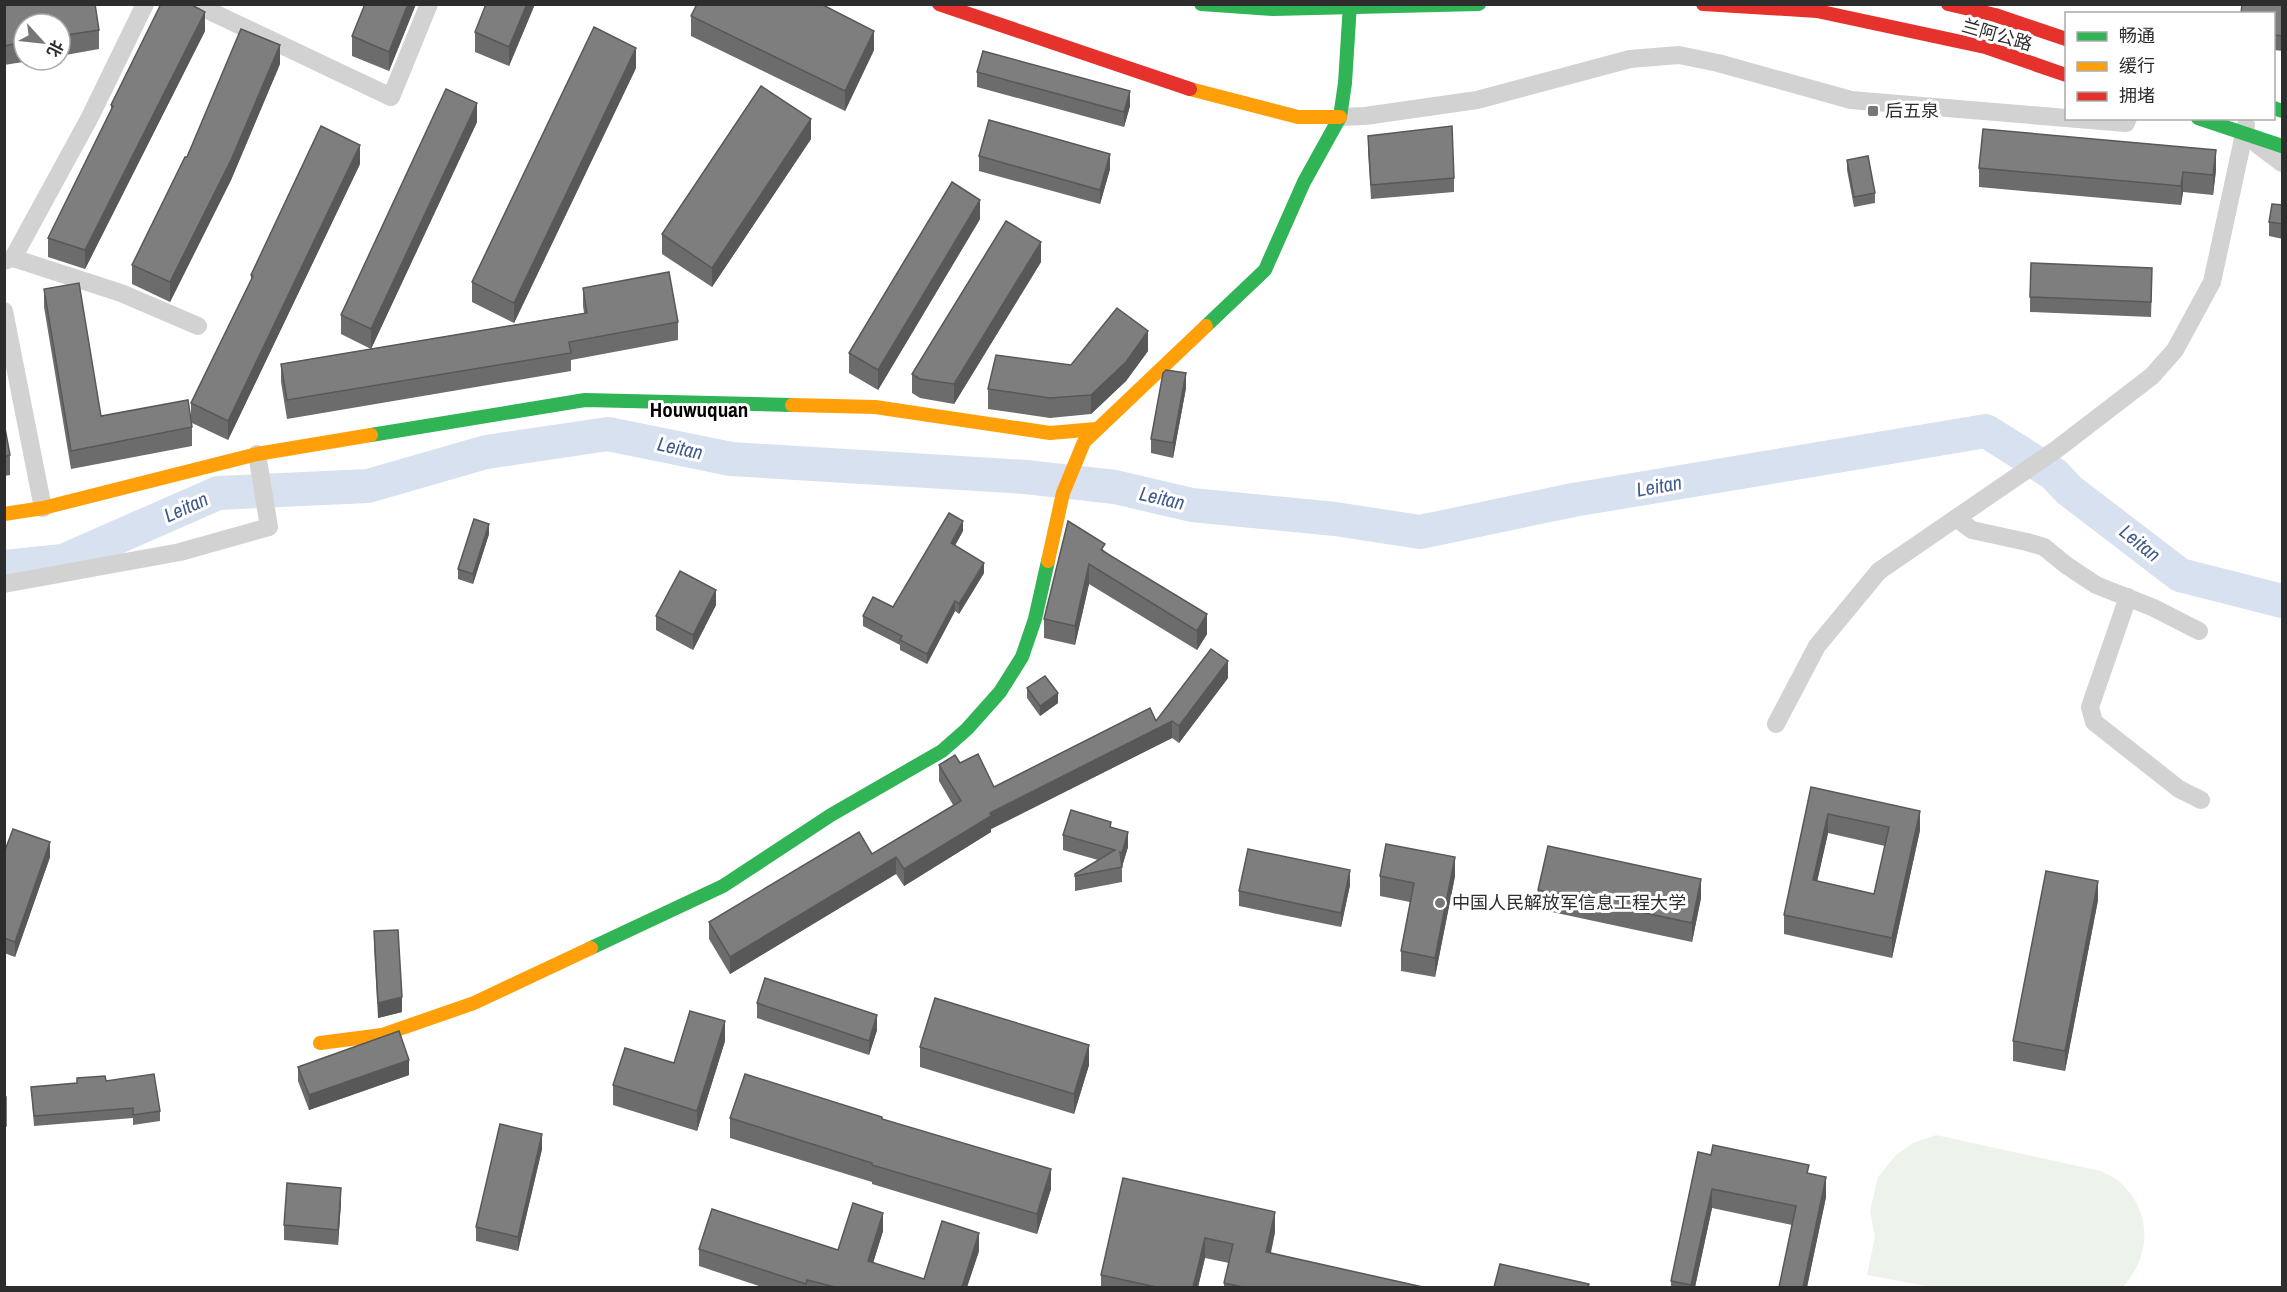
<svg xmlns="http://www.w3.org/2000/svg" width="2287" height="1292" font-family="'Archivo Narrow','Noto Sans SC',sans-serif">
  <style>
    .green { fill: #edf3eb }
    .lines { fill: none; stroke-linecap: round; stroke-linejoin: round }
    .river { stroke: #d8e1f0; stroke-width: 34 }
    .street { stroke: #d2d2d2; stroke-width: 18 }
    .fast { stroke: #30b455; stroke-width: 14 }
    .slow { stroke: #ff9f0a; stroke-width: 14 }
    .jam { stroke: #e5322d; stroke-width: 14 }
    .wall { fill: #6c6c6c; fill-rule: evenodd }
    .shaded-wall { fill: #585858 }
    .building { fill: #7e7e7e; stroke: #585858; stroke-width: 1.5; fill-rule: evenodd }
    .poi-dot { fill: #767676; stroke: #fff; stroke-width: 2 }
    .labels { text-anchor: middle; stroke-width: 6; stroke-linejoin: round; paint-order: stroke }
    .street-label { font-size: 18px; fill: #2d2d2d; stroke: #fff }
    .poi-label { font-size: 18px; fill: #2d2d2d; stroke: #fff; text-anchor: start }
    .water-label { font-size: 20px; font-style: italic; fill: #3f5a8b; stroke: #fff }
    .quarter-label { font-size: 21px; font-weight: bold; fill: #000; stroke: #fff }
  </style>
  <rect width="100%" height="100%" fill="#fff"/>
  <!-- green -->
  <path class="green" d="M1936,1135L2101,1171C2108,1175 2116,1178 2121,1183C2153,1213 2151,1257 2122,1288L1931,1287L1867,1275L1875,1237L1870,1211L1878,1177L1896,1155L1913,1143Z"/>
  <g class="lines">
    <!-- river -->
    <path class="river" d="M4,567L63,561L218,493L368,486L486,452L608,434L731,459L1026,477L1115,487L1192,505L1335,519L1420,532L1573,500L1986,431L2054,474L2069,490L2180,575L2282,601"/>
    <!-- street -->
    <g class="street">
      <path d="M195,4L391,97L429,4"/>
      <path d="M1340,117L1365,116L1477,100L1630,59L1679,55L1718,63L1851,100L2126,123L2128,118"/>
      <path d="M2258,145L2282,163"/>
      <path d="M13,258L121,293L198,326"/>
      <path d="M4,261L13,258L90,117L145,4"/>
      <path d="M4,311L43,508"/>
      <path d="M1956,518L1972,530L2027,542L2044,547L2066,565L2096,585L2154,608L2199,631"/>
      <path d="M4,584L180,552L269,527L257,454"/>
      <path d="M2128,597L2090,707L2094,722L2179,789L2201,800"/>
      <path d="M1776,724L1817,646L1879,571L2057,449L2152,376L2175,350L2212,282L2246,125"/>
    </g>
    <!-- fast -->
    <g class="fast">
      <path d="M1201,4L1273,9L1479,4"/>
      <path d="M2274,108L2282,111"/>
      <path d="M2198,118L2282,146"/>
      <path d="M1206,326L1265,270L1304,182L1340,117L1345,83L1350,4"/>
      <path d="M371,435L585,400L792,405"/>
      <path d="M591,948L723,886L831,815L942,751L967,729L1000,692L1022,657L1035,619L1048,561"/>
    </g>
    <!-- slow -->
    <g class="slow">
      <path d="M1190,89L1298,117H1340"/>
      <path d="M792,405L875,407L1050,433L1096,429"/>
      <path d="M4,514L43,508L257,454L371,435"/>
      <path d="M1048,561L1063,493L1084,442L1206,326"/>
      <path d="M320,1043L382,1035L474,1003L591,948"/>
    </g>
    <!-- jam -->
    <g class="jam">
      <path d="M939,4L1190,89"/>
      <path d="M1703,4L1817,11L1985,47L2066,75"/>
      <path d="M1948,4L1995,15L2066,39"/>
    </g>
  </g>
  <!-- wall -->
  <g class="wall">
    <path d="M365,4H416L389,71L352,56V36Z"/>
    <path d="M535,4L509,66L475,52V32Z"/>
    <path d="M2283,4V51L2274,50V14Z"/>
    <path d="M4,6L99,30V49L60,56V24H24V60H36L4,65Z"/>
    <path d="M691,16L874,50L845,111L691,36Z"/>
    <path d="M205,31L85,269L48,257V238L111,110V105Z"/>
    <path d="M280,64L231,180L170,302L132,284V265L187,157Z"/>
    <path d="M636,68L514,323L472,302V282Z"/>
    <path d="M977,72L1130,106L1124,127L977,87Z"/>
    <path d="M477,122L371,349L341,334V315Z"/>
    <path d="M1368,136L1454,178V192L1371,199L1368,151Z"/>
    <path d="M811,139L712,287L662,254V234Z"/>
    <path d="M979,156L1110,169L1100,204L979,171Z"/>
    <path d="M1847,160L1875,193V203L1854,207L1847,170Z"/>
    <path d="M360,164L228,440L192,423V446L71,469L44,307V289L101,416L191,420V403L251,280V275Z"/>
    <path d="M1979,168L2216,170L2213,195L2183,192L2181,205L1979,187Z"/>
    <path d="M2283,205V239L2269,236V222Z"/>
    <path d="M980,219L878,390L849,373V353Z"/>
    <path d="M1041,262L954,404L920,398L912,393V374Z"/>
    <path d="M2152,283L2151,317L2030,312V297Z"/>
    <path d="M583,288L678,322V340L571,360V371L287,419L281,382V364L584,313L583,306Z"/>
    <path d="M1148,351L1126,381L1091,414L1050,418L988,409V389L1071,365Z"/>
    <path d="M1186,388L1173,458L1151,453V439Z"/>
    <path d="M4,423L10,455V475L4,476Z"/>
    <path d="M1068,521L1207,634L1197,650L1089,584L1075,645L1044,638V619Z"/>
    <path d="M963,531L955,545L984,573L959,614L955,611L927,664L900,650V645L863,626V616L893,607Z"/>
    <path d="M489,534L473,584L458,579V569Z"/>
    <path d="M716,605L693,650L656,630V616Z"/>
    <path d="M1228,678L1179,743L1172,738L991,829V832L904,886L896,874L730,974L709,939V922L872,854L953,805L939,781V765L960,763L994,787L1156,721Z"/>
    <path d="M1027,688L1058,703L1040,716L1027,698Z"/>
    <path d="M1811,787L1920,830L1892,958L1784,934V915ZM1828,833L1885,846L1874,894L1817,881Z"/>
    <path d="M1111,827L1128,847L1122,866V882L1075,891V874L1098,860L1063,850V835Z"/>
    <path d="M4,853L50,857L15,957L4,953Z"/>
    <path d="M1380,876H1455L1435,977L1401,971V951L1410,902L1380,896Z"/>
    <path d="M1350,885L1341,927L1239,906V891Z"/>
    <path d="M1538,890L1701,898L1692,942L1538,909Z"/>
    <path d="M2098,900L2065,1071L2013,1061V1041Z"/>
    <path d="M374,931L402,1012L378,1018L374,946Z"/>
    <path d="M757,1003L877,1030L869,1055L757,1018Z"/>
    <path d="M725,1041L697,1131L613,1105V1085L674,1063Z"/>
    <path d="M920,1047L1089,1065L1074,1114L920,1067Z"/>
    <path d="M298,1067L409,1075L309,1110L298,1081Z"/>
    <path d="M106,1081L160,1111V1121L133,1125V1118L34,1126L31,1087Z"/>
    <rect x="4" y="1097" width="2" height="39"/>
    <path d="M730,1118L882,1119L1051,1189L1037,1234L872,1184V1182L730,1138Z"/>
    <path d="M542,1149L518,1251L476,1241V1227Z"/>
    <path d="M1698,1152L1809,1174L1826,1197L1807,1287H1779L1792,1225L1712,1208L1695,1287H1671V1281Z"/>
    <path d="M1123,1178L1275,1232L1271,1253L1423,1287H1224V1283L1229,1263L1205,1258L1198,1287H1101V1275Z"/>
    <path d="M341,1203L338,1245L284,1240V1225Z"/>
    <path d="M883,1231L873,1263L924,1279L979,1251L967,1287H762L699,1266V1249L838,1250Z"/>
  </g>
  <!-- shaded-wall -->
  <g class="shaded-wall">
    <path d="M408,4H416L389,71V52Z"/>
    <path d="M527,4H535L509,66V47Z"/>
    <path d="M205,12V31L85,269V250Z"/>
    <path d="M874,31V50L845,111V91Z"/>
    <path d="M280,45V64L231,180L170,302V282Z"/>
    <path d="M636,48V68L514,323V303Z"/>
    <path d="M1130,91V106L1124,127V112Z"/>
    <path d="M477,103V122L371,349V329Z"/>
    <path d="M811,119V139L712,287V268Z"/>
    <path d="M360,145V164L228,440V421Z"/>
    <path d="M2216,150V170L2213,195V175Z"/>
    <path d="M1110,154V169L1100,204V190Z"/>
    <path d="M2183,172V192L2181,205V186Z"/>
    <path d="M980,200V219L878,390V370Z"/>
    <path d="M1041,242V262L954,404V384Z"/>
    <path d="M1148,331V351L1126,381L1091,414V395Z"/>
    <path d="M1186,373V388L1173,458V443Z"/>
    <path d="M963,521V531L951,553V543Z"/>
    <path d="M489,524V534L473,584V574Z"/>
    <path d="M984,563V573L959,614V604Z"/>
    <path d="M1089,564V584L1075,645V626Z"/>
    <path d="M716,590V605L693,650V635Z"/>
    <path d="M955,601V611L927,664V654Z"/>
    <path d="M1207,614V634L1197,650V631Z"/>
    <path d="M1228,661V678L1179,743V726Z"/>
    <path d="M1058,693V703L1040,716V706Z"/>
    <path d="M1172,721V738L991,829V832L904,886V869L990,813Z"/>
    <path d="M1920,811V830L1892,958V938Z"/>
    <path d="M1828,814V833L1813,900V880Z"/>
    <path d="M1128,832V847L1122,867V853Z"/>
    <path d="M50,842V857L15,957V942Z"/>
    <path d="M896,857V874L730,974V957Z"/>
    <path d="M1455,857V876L1435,977V958Z"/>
    <path d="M1350,870V885L1341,927V913Z"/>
    <path d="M1701,879V898L1692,942V923Z"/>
    <path d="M2098,881V900L2065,1071V1051Z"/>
    <path d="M402,997V1012L378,1018V1003Z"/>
    <path d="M877,1015V1030L869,1055V1041Z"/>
    <path d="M725,1021V1041L697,1131V1111Z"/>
    <path d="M1089,1045V1065L1074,1114V1094Z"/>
    <path d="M409,1060V1075L309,1110V1095Z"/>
    <path d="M542,1134V1149L518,1251V1237Z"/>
    <path d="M1051,1169V1189L1037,1234V1214Z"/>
    <path d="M1826,1177V1197L1807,1287H1803Z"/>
    <path d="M341,1188V1203L338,1245V1230Z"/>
    <path d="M1712,1189V1208L1695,1287H1691Z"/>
    <path d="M1275,1212V1232L1266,1272V1252Z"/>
    <path d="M883,1213V1231L868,1279V1261Z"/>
    <path d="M979,1233V1251L967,1287H962Z"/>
    <path d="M1205,1238V1258L1198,1287H1193Z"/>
  </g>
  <!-- building -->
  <g class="building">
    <path d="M14,4H95L99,30L60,36V24H24V42L4,46V6Z"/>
    <path d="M161,4H190L205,12L85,250L48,238L113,106L111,105Z"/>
    <path d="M365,4H408L389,52L352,36Z"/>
    <path d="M486,4H527L509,47L475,32Z"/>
    <path d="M697,4H821L874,31L845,91L691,16Z"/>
    <path d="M2242,4H2283V36L2274,35V14H2241Z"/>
    <path d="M594,27L636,48L514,303L472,282Z"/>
    <path d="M241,29L280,45L231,160L170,282L132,265L185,157H187Z"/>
    <path d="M983,51L1130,91L1124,112L977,72Z"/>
    <path d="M761,86L811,119L712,268L662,234Z"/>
    <path d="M446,89L477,103L371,329L341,315Z"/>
    <path d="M989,120L1110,154L1100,190L979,156Z"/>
    <path d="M321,126L360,145L228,421L191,403L253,276L251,275Z"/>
    <path d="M1452,126L1454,178L1371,185L1368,136Z"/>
    <path d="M1983,129L2216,150L2213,175L2183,172L2181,186L1979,168Z"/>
    <path d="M1868,156L1875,193L1854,197L1847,160Z"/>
    <path d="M952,182L980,200L878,370L849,353Z"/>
    <path d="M2272,204L2283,205V224L2269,222Z"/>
    <path d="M1006,221L1041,242L954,384L920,379L912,374Z"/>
    <path d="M2031,263L2152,268L2151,302L2030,297Z"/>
    <path d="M669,272L678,322L569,342L571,353L287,400L281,364L587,313L583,288Z"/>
    <path d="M79,283L101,416L188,400L192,427L71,451L44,289Z"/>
    <path d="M1117,308L1148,331L1126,362L1091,395L1050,398L988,389L996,355L1071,365Z"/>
    <path d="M1166,370L1186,373L1173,443L1151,439L1163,373Z"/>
    <path d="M4,423L10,455L4,457Z"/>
    <path d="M949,513L963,521L951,543L984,563L959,604L955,601L927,654L900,640L902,636L863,616L873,597L893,607Z"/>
    <path d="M474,519L489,524L473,574L458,569Z"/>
    <path d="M1068,521L1105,544L1101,550L1207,614L1197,631L1089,564L1075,626L1044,619Z"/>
    <path d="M680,571L716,590L693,635L656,616Z"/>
    <path d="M1211,649L1228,661L1179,726L1172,721L990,813L991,816L904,869L896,857L730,957L709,922L859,832L872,854L961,801L939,765L955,755L960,763L978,754L994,787L1150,708L1156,721Z"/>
    <path d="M1045,676L1058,693L1040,706L1027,688Z"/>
    <path d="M1811,787L1920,811L1892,938L1784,915ZM1828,814L1889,827L1874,894L1813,880Z"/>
    <path d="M1071,810L1111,822L1110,827L1128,832L1122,853L1120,852L1122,867L1075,876V874L1115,850L1063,835Z"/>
    <path d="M13,829L50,842L15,942L4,938V853Z"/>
    <path d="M1386,844L1455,857L1435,958L1401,951L1414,883L1380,876Z"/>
    <path d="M1548,846L1701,879L1692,923L1538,890Z"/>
    <path d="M1248,849L1350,870L1341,913L1239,891Z"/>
    <path d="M2046,871L2098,881L2065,1051L2013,1041Z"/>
    <path d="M398,930L402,997L378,1003L374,931Z"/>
    <path d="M765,978L877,1015L869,1041L757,1003Z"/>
    <path d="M935,998L1089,1045L1074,1094L920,1047Z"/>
    <path d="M690,1011L725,1021L697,1111L613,1085L625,1048L674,1063Z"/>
    <path d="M399,1031L409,1060L309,1095L298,1067Z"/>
    <path d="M154,1074L160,1111L133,1115V1108L34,1116L31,1087L77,1083V1078L105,1076L106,1081Z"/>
    <path d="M745,1074L882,1117V1119L1051,1169L1037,1214L872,1165V1163L730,1118Z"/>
    <rect x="4" y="1097" width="2" height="29"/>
    <path d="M500,1124L542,1134L518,1237L476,1227Z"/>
    <path d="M1713,1145L1809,1165L1807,1173L1826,1177L1803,1287H1779L1796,1206L1712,1189L1691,1285L1671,1281L1698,1152L1711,1155Z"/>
    <path d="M1123,1178L1275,1212L1266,1252L1423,1287H1243L1224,1283L1233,1244L1205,1238L1193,1287H1156L1101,1275Z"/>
    <path d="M287,1183L341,1188L338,1230L284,1225Z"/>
    <path d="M853,1203L883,1213L868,1261L924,1279L942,1221L979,1233L962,1287H835L807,1280L806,1284L699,1249L712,1209L838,1250Z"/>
    <path d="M1500,1264L1589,1284L1588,1287H1494Z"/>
  </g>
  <!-- markers -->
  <g class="poi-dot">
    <rect x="1867" y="105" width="12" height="12" rx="3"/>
    <circle cx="1440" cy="903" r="6"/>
  </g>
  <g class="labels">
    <!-- street labels -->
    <g class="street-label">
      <text transform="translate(1997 35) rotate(16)" y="6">兰阿公路</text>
    </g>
    <!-- poi labels -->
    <g class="poi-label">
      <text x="1885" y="117">后五泉</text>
      <text x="1452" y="909">中国人民解放军信息工程大学</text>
    </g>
    <!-- water labels -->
    <g class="water-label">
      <text transform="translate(680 448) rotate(12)" y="7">Leitan</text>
      <text transform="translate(1659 486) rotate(-10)" y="7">Leitan</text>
      <text transform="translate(1162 498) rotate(13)" y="7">Leitan</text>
      <text transform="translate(186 507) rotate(-24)" y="7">Leitan</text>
      <text transform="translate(2140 543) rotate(39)" y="7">Leitan</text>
    </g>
    <!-- quarter labels -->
    <g class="quarter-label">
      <text x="699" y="417">Houwuquan</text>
    </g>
  </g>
  <!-- border -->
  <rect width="2287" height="1292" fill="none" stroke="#2d2d2d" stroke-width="12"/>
  <!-- legend -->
  <rect x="2065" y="12" width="210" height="108" fill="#ffffff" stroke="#ababab" stroke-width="1.5"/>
  <rect x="2077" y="32" width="30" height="9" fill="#30b455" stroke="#ababab" stroke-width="1.5"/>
  <text x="2119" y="42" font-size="18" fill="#2d2d2d">畅通</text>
  <rect x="2077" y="62" width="30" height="9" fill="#ff9f0a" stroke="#ababab" stroke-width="1.5"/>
  <text x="2119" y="72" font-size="18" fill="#2d2d2d">缓行</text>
  <rect x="2077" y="92" width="30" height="9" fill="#e5322d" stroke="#ababab" stroke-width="1.5"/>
  <text x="2119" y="102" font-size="18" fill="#2d2d2d">拥堵</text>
  <!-- north arrow -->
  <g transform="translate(42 42) rotate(117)"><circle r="28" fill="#ffffff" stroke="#ababab" stroke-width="1.5"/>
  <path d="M0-4.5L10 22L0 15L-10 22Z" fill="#767676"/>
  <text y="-9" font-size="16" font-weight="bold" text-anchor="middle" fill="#2d2d2d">北</text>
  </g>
</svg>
